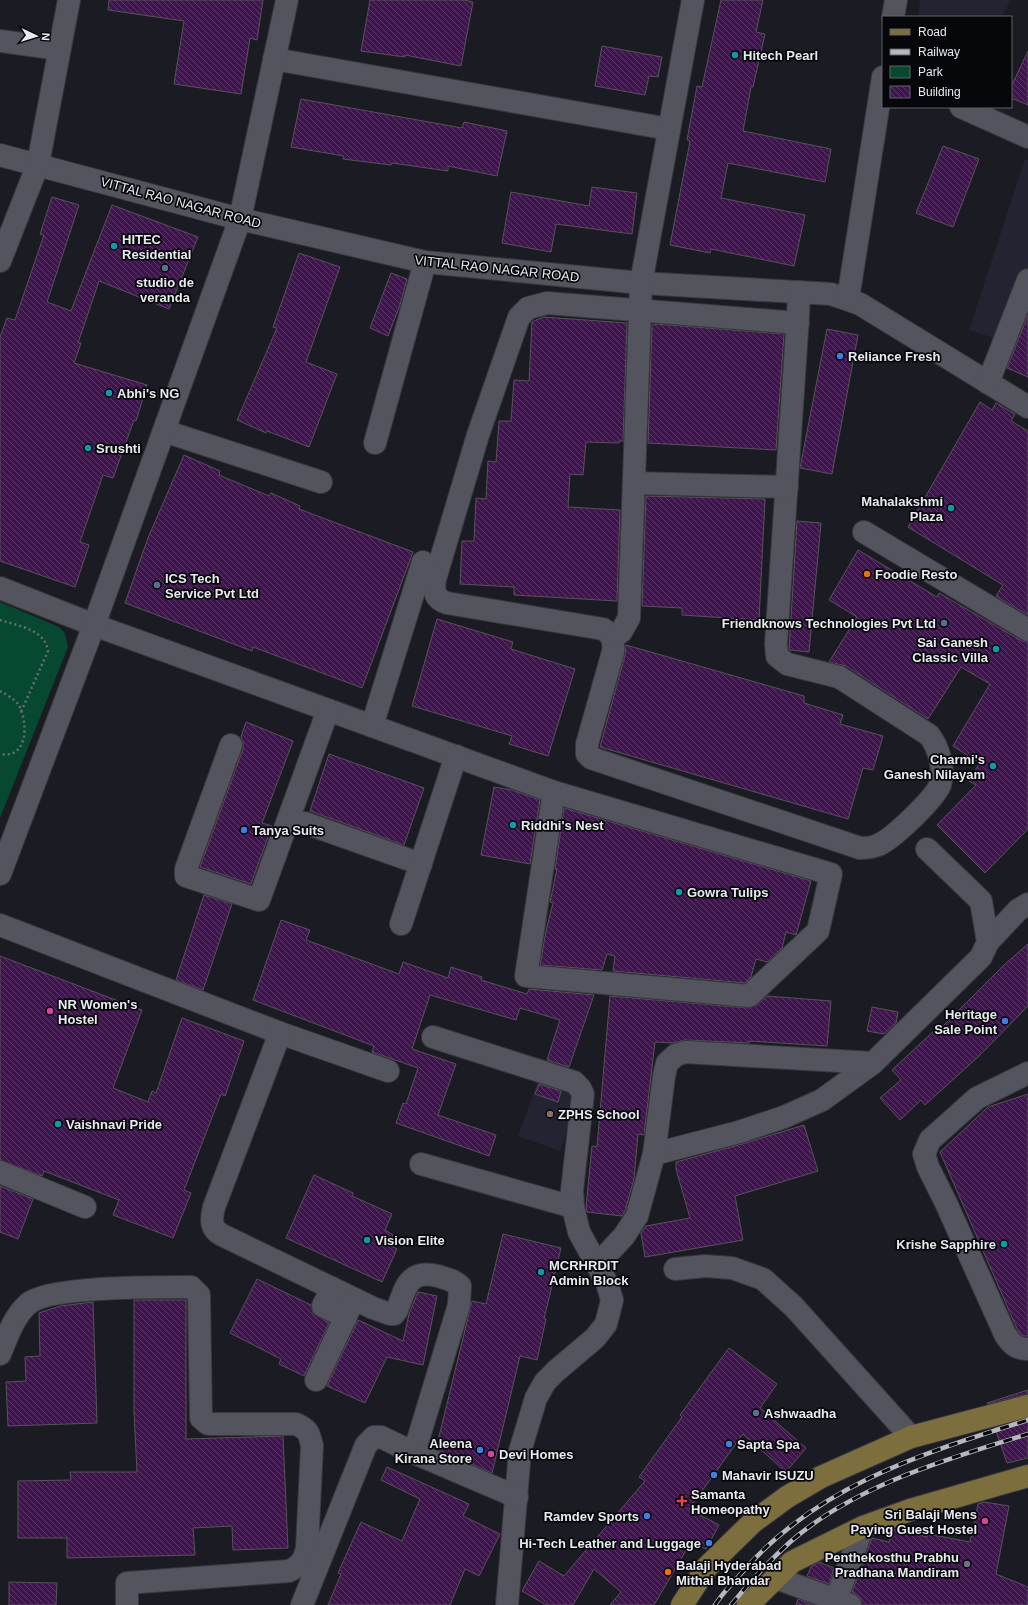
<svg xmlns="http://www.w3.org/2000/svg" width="1028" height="1605" font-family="Helvetica,sans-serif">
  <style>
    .built { fill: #232432 }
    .park { fill: #074831 }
    .building { fill: url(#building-back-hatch); stroke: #58525a }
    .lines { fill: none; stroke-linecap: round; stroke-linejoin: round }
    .minor-casing { stroke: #38383f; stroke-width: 24 }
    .major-casing { stroke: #38383f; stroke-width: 24 }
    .path { stroke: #6c6d74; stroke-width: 2.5; stroke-dasharray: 2 3; stroke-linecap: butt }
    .minor { stroke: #53545d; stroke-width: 22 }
    .major { stroke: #7d6e3e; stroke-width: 22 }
    .rail-casing { stroke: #b7b8bd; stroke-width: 4.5 }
    .rail { stroke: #06070a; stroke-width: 3; stroke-dasharray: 9; stroke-linecap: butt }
    .culture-dot { fill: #0f9aa8; stroke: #06070a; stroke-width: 1.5 }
    .service-dot { fill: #5c6f8a; stroke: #06070a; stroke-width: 1.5 }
    .shop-dot { fill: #3f7fe0; stroke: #06070a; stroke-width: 1.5 }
    .food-dot { fill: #e8710a; stroke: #06070a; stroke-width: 1.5 }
    .hotel-dot { fill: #d1479c; stroke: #06070a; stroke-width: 1.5 }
    .education-dot { fill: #8d6e63; stroke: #06070a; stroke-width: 1.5 }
    .health-dot { fill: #e0444e; stroke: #06070a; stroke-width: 1.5 }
    .worship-dot { fill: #6b7280; stroke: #06070a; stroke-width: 1.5 }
    .labels { text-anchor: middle; stroke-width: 3.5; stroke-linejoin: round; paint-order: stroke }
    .poi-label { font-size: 13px; font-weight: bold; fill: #e9eaef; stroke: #06070a; text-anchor: start }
    .street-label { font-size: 13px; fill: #e9eaef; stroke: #06070a }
  </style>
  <defs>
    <pattern id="building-back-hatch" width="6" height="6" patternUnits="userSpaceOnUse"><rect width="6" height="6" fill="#3e154d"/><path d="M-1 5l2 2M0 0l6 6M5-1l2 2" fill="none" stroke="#5a3767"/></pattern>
  </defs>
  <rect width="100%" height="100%" fill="#1b1b23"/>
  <!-- built -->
  <g class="built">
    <path d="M920,0H1011L1001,17H918Z"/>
    <path d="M1025,159L1028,160V277L1004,341L969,330Z"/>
    <path d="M539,1078L581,1093L560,1151L518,1136Z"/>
  </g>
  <!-- park -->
  <path class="park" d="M0,602L59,627L65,633L68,647L0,818Z"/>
  <!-- building -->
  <g class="building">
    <path d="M109,0H263L257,40L250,38L241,94L174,84L184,21L108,10Z"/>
    <path d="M370,0H464L473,2L461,66L405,55V57L361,51Z"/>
    <path d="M721,0H763L756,32L765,34L753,87H751L743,131L831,149L825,182L728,163L721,198L805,215L794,266L711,249L710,253L670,245L690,141L687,140L697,86L702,87Z"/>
    <path d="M602,46L662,57L658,77L649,76L645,95L595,86Z"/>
    <path d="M1028,51V105L1011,98V87Z"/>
    <path d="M301,99L462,128L464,122L507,131L497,176L448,166V171L392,163L391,165L343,159L344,156L291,147Z"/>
    <path d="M943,146L979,159L953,227L916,213Z"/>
    <path d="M592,187L637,193L632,234L556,224L551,252L502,243L511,192L589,206Z"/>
    <path d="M52,197L79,205L47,302L71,311L112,205L198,237L169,309L99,281L78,343H81L74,363L147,385L136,421L134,420L113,478L103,475L80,542L89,545L75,587L0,561V337L7,318L15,320L44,235L40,234Z"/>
    <path d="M299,253L340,267L306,362L337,374L309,447L267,431L266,433L237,420L277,328L273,327Z"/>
    <path d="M391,273L407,279L400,305L388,336L370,328Z"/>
    <path d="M1028,315V377L1007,368Z"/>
    <path d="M543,317L627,323L623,441H619V443L586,442L583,475L570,474L568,507L620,510L617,601L514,595V587L460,584L462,541H474L476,498L486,499L488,461L496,462L499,421H511L514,380L529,381L532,322Z"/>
    <path d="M656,324L784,334L776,450L648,443L652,325Z"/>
    <path d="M827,329L858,335L832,474L800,468Z"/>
    <path d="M980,402L992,410L996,403L1015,414L1011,421L1028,431V615L996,596L1003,585L908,527Z"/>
    <path d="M184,455L220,471L219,475L269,496L271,493L300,506L299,509L413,552L362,688L253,647L252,651L125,603L148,538Z"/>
    <path d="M646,496L765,499L759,620L682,615V608L642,606Z"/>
    <path d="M797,521L821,523L809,652L789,650Z"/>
    <path d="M858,550L937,597L939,593L1022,641L1028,642V829L985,873L937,825L976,785L969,781L979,764H981L953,746L990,684L961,667L928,719L846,666L829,662L857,617L829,600Z"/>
    <path d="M437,619L513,642L511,649L575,669L548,756L509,744L512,736L412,706Z"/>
    <path d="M626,645L804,696V703L843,715L840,724L883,736L873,770L863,768L848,819L600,747L625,655Z"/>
    <path d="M246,722L293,741L262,823L272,826L251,884L200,867L243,749V743L241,737Z"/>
    <path d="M329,754L424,788L404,845L310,811Z"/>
    <path d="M494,787L512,790L540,800L530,864L481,855Z"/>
    <path d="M564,808L811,881L796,935L786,932L782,948L767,962L756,959L751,977L745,983L613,971L615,956L607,954L602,970L540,965L546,931L553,903L550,902L557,869H555Z"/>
    <path d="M204,895L232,904L203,990L176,980Z"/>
    <path d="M281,920L310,930L306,940L399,974L403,962L448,978L451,967L482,977L481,980L527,994L529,989L594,995L569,1067L547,1060L560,1020L520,1008L516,1020L430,995L412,1049L456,1064L438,1115L496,1135L489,1156L396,1123L403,1103L406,1104L418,1068L372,1052L374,1046L253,1000Z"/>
    <path d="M1028,944V1006L980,1055L925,1105L921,1100L900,1120L880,1098L901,1080L892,1070L938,1027L940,1029L1004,965Z"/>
    <path d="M0,956L142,1010L113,1088L148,1102L152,1091L156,1093L182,1018L244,1041L225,1096L221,1094L184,1190L191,1193L173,1238L113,1215L119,1200L44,1171L42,1176L0,1160Z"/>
    <path d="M610,996L748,1008L757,1005L767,996L831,1001L827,1046L749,1041V1043L686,1040L672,1043L655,1042L644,1135L638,1134L634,1179L625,1211L622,1216L587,1212L586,1207L592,1146L597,1147Z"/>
    <path d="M872,1007L898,1012L896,1023L884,1034L867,1031Z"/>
    <path d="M539,1084L561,1091L558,1102L535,1094Z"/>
    <path d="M1028,1094V1336H1022L1018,1331L940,1152L988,1107Z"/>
    <path d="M804,1125L818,1171L735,1196L743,1240L645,1257L641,1233L646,1226L690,1218L676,1169V1162L742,1144Z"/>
    <path d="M314,1175L353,1193L352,1196L392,1214L385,1230L393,1235L389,1245L397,1249L382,1282L286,1238Z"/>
    <path d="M0,1186L33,1199L18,1239L0,1232Z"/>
    <path d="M503,1234L561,1248L544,1319H546L537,1360L520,1356L492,1473L436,1449L472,1301L486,1304Z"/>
    <path d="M257,1279L311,1305L313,1313L329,1323L304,1376L279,1364L281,1359L230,1333Z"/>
    <path d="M418,1292L437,1296L423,1365L387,1357L365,1403L327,1386L358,1320L403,1341L409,1314Z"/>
    <path d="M134,1300H186V1439L283,1436L288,1548L233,1550L232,1526L193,1528L195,1555L67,1558V1538H18V1481L71,1480L70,1472H137L134,1412Z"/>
    <path d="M93,1302L97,1423L8,1426L6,1382L26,1381L25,1357L40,1356L39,1313L60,1306Z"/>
    <path d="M729,1348L777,1384L760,1408L806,1448L786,1472L743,1434L689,1509L719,1525L706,1549L691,1542L654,1605H610L621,1592L594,1569L573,1605H546L522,1591L539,1561L564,1576L645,1481L639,1477L682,1417L680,1415Z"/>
    <path d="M1028,1390V1394L988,1404L987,1403Z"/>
    <path d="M1028,1419V1458L1007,1463L995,1428Z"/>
    <path d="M387,1467L469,1504L463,1516L500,1534L479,1576L465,1569L450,1605H328L341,1574L338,1573L361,1522L402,1541L420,1499L381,1480Z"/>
    <path d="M984,1502L1009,1506L996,1574L1028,1587V1605H862L860,1597L852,1592L872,1538L889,1542L893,1529L927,1537L928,1534L970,1542L978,1504Z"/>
    <path d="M819,1562L834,1568L829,1584L807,1576L811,1567Z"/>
    <path d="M9,1582L57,1583L56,1605H9Z"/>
    <path d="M798,1599L814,1605H796Z"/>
  </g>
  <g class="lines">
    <defs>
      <g id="minor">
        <path d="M893,17L896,0"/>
        <path d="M0,41L59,49"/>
        <path d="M274,59L669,129"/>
        <path d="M961,107L1028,137"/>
        <path d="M0,155L240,219L425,262L641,283L831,294L860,304L1028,407"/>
        <path d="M0,261L38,164L69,0"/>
        <path d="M848,299L883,77"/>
        <path d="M798,323L547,303L528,308L519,317L478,435L435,579C433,592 435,599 447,603L603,629C613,635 614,641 613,652L587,744V754L591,758L860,848C866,848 872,848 878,845C893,839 934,799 940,785C945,768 939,748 929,735L839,677L787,664L777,656L776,644L798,316L799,292"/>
        <path d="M988,383L1028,280"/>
        <path d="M164,431L321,482"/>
        <path d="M375,443L425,262"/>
        <path d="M634,483L787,487"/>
        <path d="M864,532L1028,630"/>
        <path d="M0,588L94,625L554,792L526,976L749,996L818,931L831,874L554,792"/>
        <path d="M613,637L621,632L629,618L641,283L693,0"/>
        <path d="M372,726L423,562"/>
        <path d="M231,745L186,869V876L259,900L328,710"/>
        <path d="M305,823L421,864"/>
        <path d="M0,874L94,625L240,219L287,0"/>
        <path d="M401,924L456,756"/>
        <path d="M0,925L280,1033L388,1071"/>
        <path d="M988,942L1018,910L1028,904"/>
        <path d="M280,1033L214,1207C211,1219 210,1229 222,1235L373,1308L390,1314H394L397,1310C406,1287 408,1269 438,1276C447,1279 454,1280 460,1286L459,1305L414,1453"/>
        <path d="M433,1037L574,1082L580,1088L583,1094L572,1190L573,1207L579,1232L607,1283L612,1300L606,1324L595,1338L556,1371L545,1382L536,1398L520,1451L507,1605"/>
        <path d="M1028,1073L977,1098L930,1140L924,1154L928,1167L946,1203L1005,1334C1011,1344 1016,1349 1028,1349"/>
        <path d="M654,1154L739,1132L784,1117L822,1100L873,1063L981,957L988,942L981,901L927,849"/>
        <path d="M421,1164L573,1207"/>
        <path d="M0,1172L85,1207"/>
        <path d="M598,1264L624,1236L637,1216L654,1154L664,1076L667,1063L676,1055L685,1052L873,1063"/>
        <path d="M675,1269L705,1266L732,1268L763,1279L794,1307L911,1437"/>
        <path d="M332,1288L323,1306L346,1317"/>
        <path d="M0,1354C7,1337 14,1316 28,1304C48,1286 160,1287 191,1287L199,1295L201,1418L208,1424H296C309,1430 309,1433 312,1446L307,1548C304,1561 300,1566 289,1571L127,1583V1605"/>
        <path d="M316,1380L354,1299"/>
        <path d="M776,1578L850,1605"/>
        <path d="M302,1605L366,1445L374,1437H381L414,1453L517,1497"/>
        <path d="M834,1605L863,1527"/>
      </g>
      <g id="major">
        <path d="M682,1605L707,1567L753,1522L787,1497L821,1477L911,1437L1028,1406"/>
        <path d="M748,1605L792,1562L863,1527L910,1510L1028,1476"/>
      </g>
    </defs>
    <!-- minor casing -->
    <use href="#minor" class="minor-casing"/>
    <!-- major casing -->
    <use href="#major" class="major-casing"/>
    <!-- path -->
    <g class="path">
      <path d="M0,620C18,626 45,629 48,651L21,712"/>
      <path d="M0,691C6,694 14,699 18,704C26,716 29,746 13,753C9,755 4,754 0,755"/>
    </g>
    <!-- minor -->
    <use href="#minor" class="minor"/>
    <!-- major -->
    <use href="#major" class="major"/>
    <defs>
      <g id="rail">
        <path d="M715,1605C721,1595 730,1586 738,1577C813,1487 920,1454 1028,1420"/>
        <path d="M731,1605C749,1583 768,1562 789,1543C853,1486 947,1459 1028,1434"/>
      </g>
    </defs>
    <!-- rail casing -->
    <use href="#rail" class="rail-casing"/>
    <!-- rail -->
    <use href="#rail" class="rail"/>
  </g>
  <!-- markers -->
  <g class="culture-dot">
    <circle cx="735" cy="55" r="4"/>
    <circle cx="114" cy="246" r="4"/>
    <circle cx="109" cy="393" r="4"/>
    <circle cx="88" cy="448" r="4"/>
    <circle cx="951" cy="508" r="4"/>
    <circle cx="996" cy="649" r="4"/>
    <circle cx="993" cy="766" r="4"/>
    <circle cx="513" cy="825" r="4"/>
    <circle cx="679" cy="892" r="4"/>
    <circle cx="58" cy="1124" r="4"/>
    <circle cx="367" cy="1240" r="4"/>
    <circle cx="1004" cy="1244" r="4"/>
    <circle cx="541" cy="1272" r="4"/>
  </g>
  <g class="service-dot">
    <circle cx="165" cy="268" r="4"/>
    <circle cx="157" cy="585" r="4"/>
    <circle cx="944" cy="623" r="4"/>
    <circle cx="756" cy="1413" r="4"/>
  </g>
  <g class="shop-dot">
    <circle cx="840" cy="356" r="4"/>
    <circle cx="244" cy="830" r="4"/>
    <circle cx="1005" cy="1021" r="4"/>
    <circle cx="729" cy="1444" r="4"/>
    <circle cx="480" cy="1450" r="4"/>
    <circle cx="714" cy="1475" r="4"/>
    <circle cx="647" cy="1516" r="4"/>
    <circle cx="709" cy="1543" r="4"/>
  </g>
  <g class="food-dot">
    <circle cx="867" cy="574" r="4"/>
    <circle cx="668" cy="1572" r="4"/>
  </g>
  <g class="hotel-dot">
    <circle cx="50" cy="1011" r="4"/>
    <circle cx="491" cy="1454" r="4"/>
    <circle cx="985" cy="1521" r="4"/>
  </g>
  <circle class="education-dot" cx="550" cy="1114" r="4"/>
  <path class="health-dot" d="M680 1495h4v4h4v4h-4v4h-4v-4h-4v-4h4z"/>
  <circle class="worship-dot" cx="967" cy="1564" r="4"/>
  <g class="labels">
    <!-- poi labels -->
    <g class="poi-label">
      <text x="743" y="60">Hitech Pearl</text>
      <text x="122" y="244">HITEC<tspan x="122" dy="15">Residential</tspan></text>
      <text x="165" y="287" text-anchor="middle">studio de<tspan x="165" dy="15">veranda</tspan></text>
      <text x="848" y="361">Reliance Fresh</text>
      <text x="117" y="398">Abhi's NG</text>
      <text x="96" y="453">Srushti</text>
      <text x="943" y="506" text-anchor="end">Mahalakshmi<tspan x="943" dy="15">Plaza</tspan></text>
      <text x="875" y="579">Foodie Resto</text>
      <text x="165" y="583">ICS Tech<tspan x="165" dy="15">Service Pvt Ltd</tspan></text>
      <text x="936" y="628" text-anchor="end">Friendknows Technologies Pvt Ltd</text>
      <text x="988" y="647" text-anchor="end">Sai Ganesh<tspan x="988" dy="15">Classic Villa</tspan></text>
      <text x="985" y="764" text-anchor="end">Charmi's<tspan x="985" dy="15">Ganesh Nilayam</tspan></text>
      <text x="521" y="830">Riddhi's Nest</text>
      <text x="252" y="835">Tanya Suits</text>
      <text x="687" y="897">Gowra Tulips</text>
      <text x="58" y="1009">NR Women's<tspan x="58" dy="15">Hostel</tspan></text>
      <text x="997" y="1019" text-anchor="end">Heritage<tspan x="997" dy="15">Sale Point</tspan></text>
      <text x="558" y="1119">ZPHS School</text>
      <text x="66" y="1129">Vaishnavi Pride</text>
      <text x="375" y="1245">Vision Elite</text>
      <text x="996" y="1249" text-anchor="end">Krishe Sapphire</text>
      <text x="549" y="1270">MCRHRDIT<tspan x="549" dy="15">Admin Block</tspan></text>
      <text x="764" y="1418">Ashwaadha</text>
      <text x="472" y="1448" text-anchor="end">Aleena<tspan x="472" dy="15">Kirana Store</tspan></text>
      <text x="737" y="1449">Sapta Spa</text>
      <text x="499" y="1459">Devi Homes</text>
      <text x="722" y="1480">Mahavir ISUZU</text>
      <text x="691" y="1499">Samanta<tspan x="691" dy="15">Homeopathy</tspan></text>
      <text x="977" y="1519" text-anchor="end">Sri Balaji Mens<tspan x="977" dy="15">Paying Guest Hostel</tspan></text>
      <text x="639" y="1521" text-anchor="end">Ramdev Sports</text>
      <text x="701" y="1548" text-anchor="end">Hi-Tech Leather and Luggage</text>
      <text x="959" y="1562" text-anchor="end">Penthekosthu Prabhu<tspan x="959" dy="15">Pradhana Mandiram</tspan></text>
      <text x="676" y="1570">Balaji Hyderabad<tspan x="676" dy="15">Mithai Bhandar</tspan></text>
    </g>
    <!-- street labels -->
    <g class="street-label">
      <text transform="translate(181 202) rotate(15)" y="5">VITTAL RAO NAGAR ROAD</text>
      <text transform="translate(497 268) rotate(6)" y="5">VITTAL RAO NAGAR ROAD</text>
    </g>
  </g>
  <!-- legend -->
  <rect x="882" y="16" width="130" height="92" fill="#06070a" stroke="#616266"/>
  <rect x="890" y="29" width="20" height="6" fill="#7d6e3e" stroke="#616266"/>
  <text x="918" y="36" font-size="12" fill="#e9eaef">Road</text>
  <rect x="890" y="49" width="20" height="6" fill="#b7b8bd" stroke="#616266"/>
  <text x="918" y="56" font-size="12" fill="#e9eaef">Railway</text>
  <rect x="890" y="66" width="20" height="12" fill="#074831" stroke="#616266"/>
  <text x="918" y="76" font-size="12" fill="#e9eaef">Park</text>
  <rect x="890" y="86" width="20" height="12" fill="url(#building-back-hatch)" stroke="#616266"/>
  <text x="918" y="96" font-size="12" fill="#e9eaef">Building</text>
  <!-- north arrow -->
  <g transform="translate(36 36) rotate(94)" stroke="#06070a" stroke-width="3" paint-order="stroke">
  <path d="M0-3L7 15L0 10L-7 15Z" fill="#e9eaef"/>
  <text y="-6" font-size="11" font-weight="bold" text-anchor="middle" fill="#e9eaef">N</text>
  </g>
</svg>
